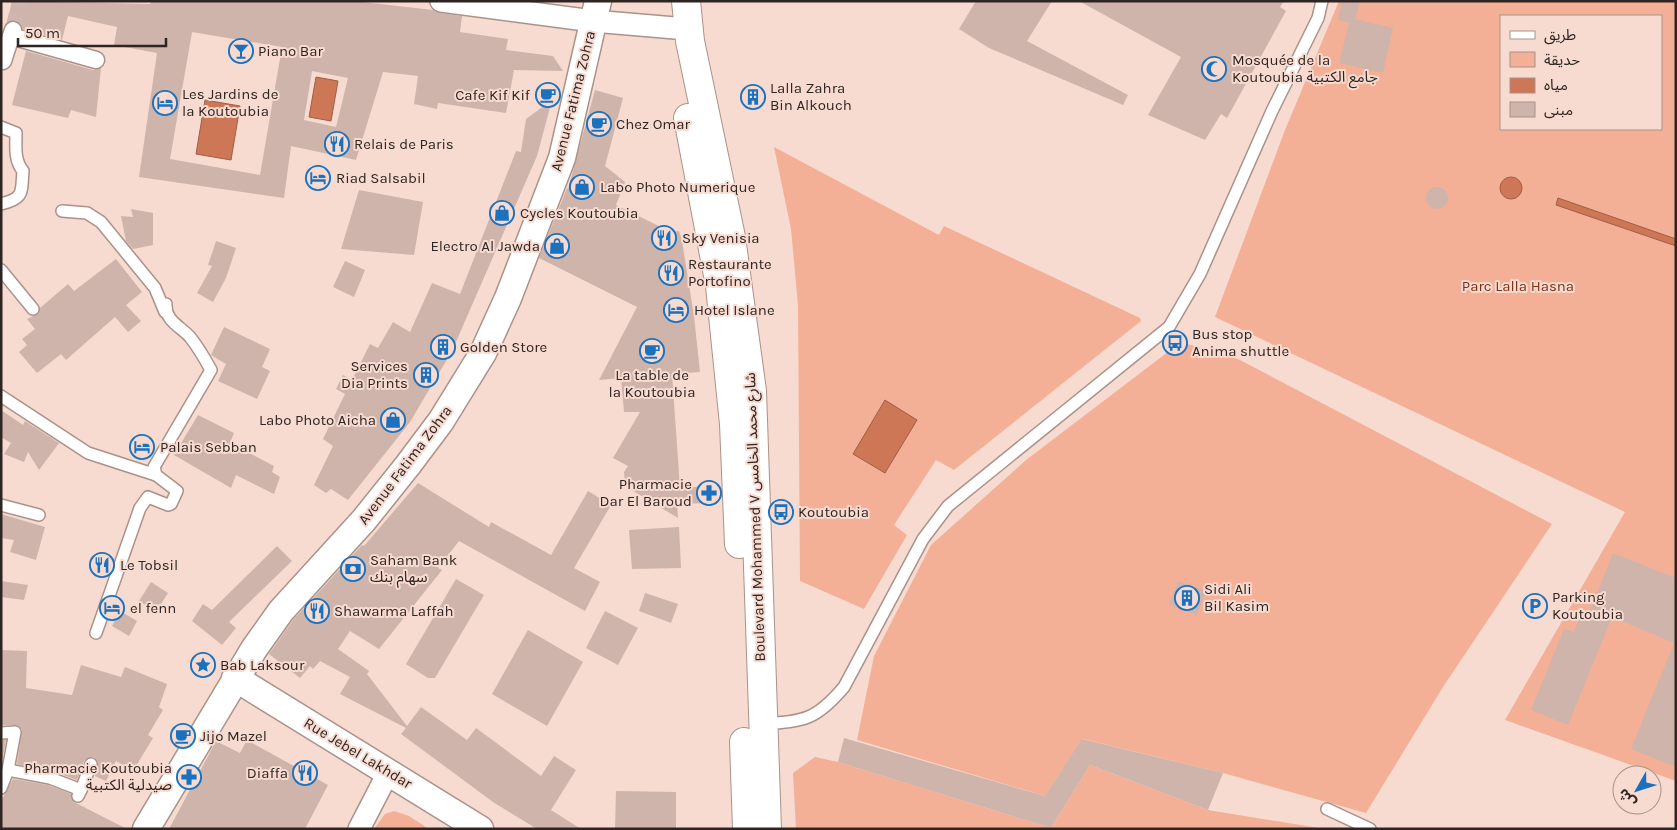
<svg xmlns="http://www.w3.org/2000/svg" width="1677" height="830" font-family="Karla,'Noto Sans Arabic',sans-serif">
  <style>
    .green { fill: #f4b097; fill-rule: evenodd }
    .water { fill: #ce7757; stroke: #9e5e47 }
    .building { fill: #ceb4aa; fill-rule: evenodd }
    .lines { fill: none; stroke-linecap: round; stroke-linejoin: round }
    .pedestrian-tunnel { stroke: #cfb6ae; stroke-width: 16; stroke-dasharray: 16 8; stroke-linecap: butt }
    .service-casing { stroke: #ab9289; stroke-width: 14 }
    .pedestrian-casing { stroke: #ab9289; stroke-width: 19 }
    .minor-casing { stroke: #ab9289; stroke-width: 24 }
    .tertiary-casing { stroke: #ab9289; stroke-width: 29 }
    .secondary-casing { stroke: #ab9289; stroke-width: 30 }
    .service { stroke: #fff; stroke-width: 11 }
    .pedestrian { stroke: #fff; stroke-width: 16 }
    .minor { stroke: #fff; stroke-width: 21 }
    .tertiary { stroke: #fff; stroke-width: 26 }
    .secondary { stroke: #fff; stroke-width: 28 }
    .labels { text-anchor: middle; stroke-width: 4; stroke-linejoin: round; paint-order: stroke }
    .poi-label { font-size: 15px; fill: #2e2421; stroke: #f7dbd1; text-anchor: start }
    .street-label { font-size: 15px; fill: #2e2421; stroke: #f7dbd1 }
    .park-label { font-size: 15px; fill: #7f300e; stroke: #f7dbd1 }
  </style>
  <rect width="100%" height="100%" fill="#f7dbd1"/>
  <!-- green -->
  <g class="green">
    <path d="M1339,1H1676V781L1505,720L1625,512L1215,317L1285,130ZM1501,16H1661V129H1501Z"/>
    <path d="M774,147L939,235L944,226L1140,318L1141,321L954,470L936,460L894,525L907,535L864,609L800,581L798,305L791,229Z"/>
    <path d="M1181,342L1238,359L1552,524L1443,687L1366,813L1223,773L1083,739L1045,796L857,740L874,656L931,545L1026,460Z"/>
    <path d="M815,757L838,762L1051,828L1090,765L1208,810L1319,828L796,829L793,773Z"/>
    <path d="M394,811L409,816L429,829H374L385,814Z"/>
  </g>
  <!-- water -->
  <g class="water">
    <path d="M316,77L338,81L331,121L309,117Z"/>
    <path d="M205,100L240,106L231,160L196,154Z"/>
    <circle cx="1511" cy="188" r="11"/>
    <path d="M1558,198L1676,239V246L1556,205Z"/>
    <path d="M885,400L917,420L885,473L853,454Z"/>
  </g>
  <!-- building -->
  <g class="building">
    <path d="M12,1L150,4L151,1H354L433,10L439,13L462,16L460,32L508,39L506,50L553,56L563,71L514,70L506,113L438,103L437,109L414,104L418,76L383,72L356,160L291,146L284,198L139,177L157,53L114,45L117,27L68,16L62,40L23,29L17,21L7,22ZM192,32L282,47L260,175L170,159ZM312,71L348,78L336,127L304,120Z"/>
    <path d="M976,1H1052L1027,41L1128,95L1123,105L989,48L959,29Z"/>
    <path d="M1079,1H1284L1280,7L1286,11L1227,118L1221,114L1205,140L1148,115L1181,57Z"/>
    <path d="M1342,1H1360L1355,19L1393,28L1383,73L1339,63L1349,23L1338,20Z"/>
    <path d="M26,51L93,70L101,68L96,117L71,110L68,118L12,105Z"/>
    <path d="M749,85L764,93L757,108L742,100Z"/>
    <path d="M595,90L623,98L605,166L625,182L616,205L671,232L679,231L682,241L694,316L700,372L672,374L680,488L709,486L710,503L677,504L678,518L625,486L624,472L628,466L613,458L640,412H624L621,378L599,380L637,307L539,258L567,188L568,189Z"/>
    <path d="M552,100L537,156L452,351L410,422L348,500L331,489L326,493L314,485L333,446L323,439L345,394L336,389L343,375L352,380L370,344L378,348L393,322L410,332L432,283L460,294L516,151L521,152L526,119Z"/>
    <circle cx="1437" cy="198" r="11"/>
    <path d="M359,190L423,202L414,255L341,249Z"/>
    <path d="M131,209L153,213V245L133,249L126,241L121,216L133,217Z"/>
    <path d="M216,241L236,248L226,278L213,302L197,293L212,266L208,265Z"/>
    <path d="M116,259L142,292L126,305L141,321L128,332L115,317L66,360L61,354L37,373L19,352L27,345L22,339L35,329L27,319L38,314L40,308L68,284L74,291Z"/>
    <path d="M345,261L365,270L354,297L333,287Z"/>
    <path d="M224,327L270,349L262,367L270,371L257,399L218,381L226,364L211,355Z"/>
    <path d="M1,410L23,425L25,421L59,443L39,470L28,452L24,462L4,454L11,443L1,437Z"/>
    <path d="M198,415L234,433L230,443L274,466L272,472L280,477L274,494L236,475L231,488L174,455Z"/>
    <path d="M418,483L489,527L491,522L551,555L588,491L611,505L574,568L600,582L585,611L459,541L438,568L442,570L379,649L350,631L338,649L369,671L367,674L407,726L421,707L467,740L476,728L541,776L554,756L576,770L551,810L581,829H537L493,802L401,734L406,728L340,694L350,677L320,661L313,669L310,666L300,678L269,654L293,620L362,545L364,546Z"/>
    <path d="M1,514L45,527L36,560L10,552L14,540L1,538Z"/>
    <path d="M679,527L681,568L632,569L629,530Z"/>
    <path d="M277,546L292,561L229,622L236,628L222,645L192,621L203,604L212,610Z"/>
    <path d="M1613,553L1676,578V767L1631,749L1674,643L1612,617L1568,725L1531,710L1564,629L1574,632L1580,617L1587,619Z"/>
    <path d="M456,579L484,595L435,678H428L406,664Z"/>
    <path d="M1,581L28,585L24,600L1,597Z"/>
    <path d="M1178,581L1206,591L1197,615L1169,604Z"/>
    <path d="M151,582L168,593L156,612L139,601Z"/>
    <path d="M645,593L678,604L671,623L639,611Z"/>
    <path d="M120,611L137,621L129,636L112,626Z"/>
    <path d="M605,611L638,628L618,665L586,648Z"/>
    <path d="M528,630L583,662L547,726L492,694Z"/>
    <path d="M1,650L27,651L26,688L72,695L81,665L121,677L125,667L167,684L159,707L163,710L148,735L153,738L133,771L116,761L106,781L95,776L98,762L94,757H89L84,761L77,780L52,771L17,764L22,729L15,725H1Z"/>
    <path d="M844,738L1045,796L1082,739L1223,773L1208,810L1090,765L1051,828L838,762Z"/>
    <path d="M1,740H6L1,765Z"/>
    <path d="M247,740L328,785L305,829H169L216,741L240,753Z"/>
    <path d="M13,779L48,785L71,794L74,802L127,829H1V801Z"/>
    <path d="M616,791L676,792V829H615Z"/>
  </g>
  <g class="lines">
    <!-- pedestrian-tunnel -->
    <path class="pedestrian-tunnel" d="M13,30L20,1"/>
    <defs>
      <g id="service">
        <path d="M1,127L16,133C16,147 14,160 23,171C21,192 25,198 1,204"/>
        <path d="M62,211L87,213L101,222L155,288L165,312"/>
        <path d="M1,270L33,309"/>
        <path d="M1,396L88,453L156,475"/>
        <path d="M1,505L39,515"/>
        <path d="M96,633L140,508L148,497L168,505L171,504L177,491L156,475L154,467L211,370C205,359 198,347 190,337C180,326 165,321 166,304"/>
        <path d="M763,724C805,721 816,720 844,687L923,539L948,506L1169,327L1200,274L1272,111L1318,18L1322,1"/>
        <path d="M1,733L15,732L8,770L1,788"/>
        <path d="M8,770L50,778L81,790L78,796"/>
        <path d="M81,790L91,764"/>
        <path d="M1327,809L1370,829"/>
      </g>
      <g id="pedestrian">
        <path d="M11,36L96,60"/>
        <path d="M1,60L3,61L13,30"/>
      </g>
      <g id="minor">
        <path d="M441,1L593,21L675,28"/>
        <path d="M359,829L389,771"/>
      </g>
      <g id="tertiary">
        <path d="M235,678L480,829"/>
        <path d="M146,829L254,649L281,611L364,520L408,465L441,421L483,353L508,298L562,158L598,1"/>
      </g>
      <g id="secondary">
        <path d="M686,1L690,41L731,237L752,391L767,829"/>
        <path d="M688,118L720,286L734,424L739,544"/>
        <path d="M744,742L747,829"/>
      </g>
    </defs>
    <!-- service casing -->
    <use href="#service" class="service-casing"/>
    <!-- pedestrian casing -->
    <use href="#pedestrian" class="pedestrian-casing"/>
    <!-- minor casing -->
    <use href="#minor" class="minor-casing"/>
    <!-- tertiary casing -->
    <use href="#tertiary" class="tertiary-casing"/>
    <!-- secondary casing -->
    <use href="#secondary" class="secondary-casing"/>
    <!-- service -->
    <use href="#service" class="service"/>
    <!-- pedestrian -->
    <use href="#pedestrian" class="pedestrian"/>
    <!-- minor -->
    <use href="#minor" class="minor"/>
    <!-- tertiary -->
    <use href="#tertiary" class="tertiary"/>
    <!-- secondary -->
    <use href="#secondary" class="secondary"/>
  </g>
  <!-- icons -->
  <defs>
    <symbol id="bar-ring" viewBox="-11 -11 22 22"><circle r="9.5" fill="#f7dbd1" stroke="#1a71be" stroke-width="1.5"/><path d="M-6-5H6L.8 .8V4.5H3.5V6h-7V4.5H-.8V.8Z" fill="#1a71be"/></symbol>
    <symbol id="mosque-ring" viewBox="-11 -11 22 22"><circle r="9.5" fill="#f7dbd1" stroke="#1a71be" stroke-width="1.5"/><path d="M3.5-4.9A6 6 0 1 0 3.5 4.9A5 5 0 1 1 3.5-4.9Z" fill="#1a71be"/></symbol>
    <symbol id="cafe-ring" viewBox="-11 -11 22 22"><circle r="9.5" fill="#f7dbd1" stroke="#1a71be" stroke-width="1.5"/><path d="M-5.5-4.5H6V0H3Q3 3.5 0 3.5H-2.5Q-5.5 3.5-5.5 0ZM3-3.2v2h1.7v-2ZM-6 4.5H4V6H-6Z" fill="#1a71be"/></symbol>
    <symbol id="building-ring" viewBox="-11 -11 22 22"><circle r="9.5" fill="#f7dbd1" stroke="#1a71be" stroke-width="1.5"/><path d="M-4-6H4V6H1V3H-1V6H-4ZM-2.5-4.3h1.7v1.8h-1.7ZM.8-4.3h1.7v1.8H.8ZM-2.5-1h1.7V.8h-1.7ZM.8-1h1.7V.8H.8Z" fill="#1a71be"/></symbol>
    <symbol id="hotel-ring" viewBox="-11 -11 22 22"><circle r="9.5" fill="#f7dbd1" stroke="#1a71be" stroke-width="1.5"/><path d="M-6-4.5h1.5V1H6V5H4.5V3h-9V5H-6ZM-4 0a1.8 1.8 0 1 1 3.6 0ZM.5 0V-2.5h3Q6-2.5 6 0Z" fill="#1a71be"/></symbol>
    <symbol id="restaurant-ring" viewBox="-11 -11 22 22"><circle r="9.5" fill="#f7dbd1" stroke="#1a71be" stroke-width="1.5"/><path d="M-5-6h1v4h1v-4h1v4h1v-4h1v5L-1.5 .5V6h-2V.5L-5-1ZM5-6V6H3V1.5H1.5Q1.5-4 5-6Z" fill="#1a71be"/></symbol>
    <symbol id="shop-ring" viewBox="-11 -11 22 22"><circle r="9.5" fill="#f7dbd1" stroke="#1a71be" stroke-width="1.5"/><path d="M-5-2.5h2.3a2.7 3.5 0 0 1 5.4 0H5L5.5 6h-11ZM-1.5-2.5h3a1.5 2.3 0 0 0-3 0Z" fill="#1a71be"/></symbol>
    <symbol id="bus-ring" viewBox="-11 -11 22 22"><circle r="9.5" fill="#f7dbd1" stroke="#1a71be" stroke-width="1.5"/><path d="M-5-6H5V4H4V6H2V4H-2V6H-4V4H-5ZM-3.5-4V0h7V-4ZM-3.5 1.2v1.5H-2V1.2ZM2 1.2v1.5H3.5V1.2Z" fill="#1a71be"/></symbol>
    <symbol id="pharmacy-ring" viewBox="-11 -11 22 22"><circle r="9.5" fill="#f7dbd1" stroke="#1a71be" stroke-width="1.5"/><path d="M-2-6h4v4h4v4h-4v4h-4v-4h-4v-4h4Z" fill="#1a71be"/></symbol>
    <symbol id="bank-ring" viewBox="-11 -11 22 22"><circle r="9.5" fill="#f7dbd1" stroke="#1a71be" stroke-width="1.5"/><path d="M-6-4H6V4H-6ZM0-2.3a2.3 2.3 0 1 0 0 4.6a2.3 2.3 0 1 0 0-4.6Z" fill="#1a71be"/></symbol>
    <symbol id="parking-ring" viewBox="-11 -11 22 22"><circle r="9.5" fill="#f7dbd1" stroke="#1a71be" stroke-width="1.5"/><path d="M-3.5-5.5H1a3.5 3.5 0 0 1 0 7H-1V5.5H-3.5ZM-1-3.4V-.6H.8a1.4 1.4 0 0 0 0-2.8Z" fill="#1a71be"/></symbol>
    <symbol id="sight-ring" viewBox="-11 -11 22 22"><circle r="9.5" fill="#f7dbd1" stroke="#1a71be" stroke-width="1.5"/><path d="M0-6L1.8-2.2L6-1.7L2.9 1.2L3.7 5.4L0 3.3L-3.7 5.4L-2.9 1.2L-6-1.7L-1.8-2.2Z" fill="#1a71be"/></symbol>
  </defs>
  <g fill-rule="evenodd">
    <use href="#bar-ring" x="227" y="37" width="28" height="28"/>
    <use href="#mosque-ring" x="1200" y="55" width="28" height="28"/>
    <use href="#cafe-ring" x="534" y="81" width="28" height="28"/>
    <use href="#building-ring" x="739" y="83" width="28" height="28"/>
    <use href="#hotel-ring" x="151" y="89" width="28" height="28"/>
    <use href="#cafe-ring" x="585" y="110" width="28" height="28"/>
    <use href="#restaurant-ring" x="323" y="130" width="28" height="28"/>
    <use href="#hotel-ring" x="304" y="164" width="28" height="28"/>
    <use href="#shop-ring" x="568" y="173" width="28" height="28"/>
    <use href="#shop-ring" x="488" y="199" width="28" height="28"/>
    <use href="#restaurant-ring" x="650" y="224" width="28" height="28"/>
    <use href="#shop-ring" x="543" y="232" width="28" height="28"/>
    <use href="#restaurant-ring" x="657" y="259" width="28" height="28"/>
    <use href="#hotel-ring" x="662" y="296" width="28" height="28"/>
    <use href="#bus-ring" x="1161" y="329" width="28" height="28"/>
    <use href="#building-ring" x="429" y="333" width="28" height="28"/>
    <use href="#cafe-ring" x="638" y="337" width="28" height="28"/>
    <use href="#building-ring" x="412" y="361" width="28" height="28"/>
    <use href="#shop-ring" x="379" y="406" width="28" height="28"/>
    <use href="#hotel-ring" x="128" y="433" width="28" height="28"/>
    <use href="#pharmacy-ring" x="695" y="479" width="28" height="28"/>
    <use href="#bus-ring" x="767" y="498" width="28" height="28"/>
    <use href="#restaurant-ring" x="88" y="551" width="28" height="28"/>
    <use href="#bank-ring" x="339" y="555" width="28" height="28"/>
    <use href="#building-ring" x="1173" y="584" width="28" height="28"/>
    <use href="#parking-ring" x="1521" y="592" width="28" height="28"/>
    <use href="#hotel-ring" x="98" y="594" width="28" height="28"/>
    <use href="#restaurant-ring" x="303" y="597" width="28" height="28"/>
    <use href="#sight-ring" x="189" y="651" width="28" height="28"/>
    <use href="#cafe-ring" x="169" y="722" width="28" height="28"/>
    <use href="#restaurant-ring" x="291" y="759" width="28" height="28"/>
    <use href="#pharmacy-ring" x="175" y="763" width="28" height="28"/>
  </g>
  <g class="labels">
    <!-- poi labels -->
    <g class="poi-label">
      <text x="258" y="56">Piano Bar</text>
      <text x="1232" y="65">Mosquée de la<tspan x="1232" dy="17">Koutoubia جامع الكتبية</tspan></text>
      <text x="770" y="93">Lalla Zahra<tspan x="770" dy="17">Bin Alkouch</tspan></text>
      <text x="182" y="99">Les Jardins de<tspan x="182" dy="17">la Koutoubia</tspan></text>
      <text x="530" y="100" text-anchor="end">Cafe Kif Kif</text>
      <text x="616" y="129">Chez Omar</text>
      <text x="354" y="149">Relais de Paris</text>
      <text x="336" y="183">Riad Salsabil</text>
      <text x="600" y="192">Labo Photo Numerique</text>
      <text x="520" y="218">Cycles Koutoubia</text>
      <text x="682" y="243">Sky Venisia</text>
      <text x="540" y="251" text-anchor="end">Electro Al Jawda</text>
      <text x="688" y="269">Restaurante<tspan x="688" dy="17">Portofino</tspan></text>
      <text x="694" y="315">Hotel Islane</text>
      <text x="1192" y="339">Bus stop<tspan x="1192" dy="17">Anima shuttle</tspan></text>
      <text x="460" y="352">Golden Store</text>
      <text x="408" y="371" text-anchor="end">Services<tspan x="408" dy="17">Dia Prints</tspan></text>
      <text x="652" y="380" text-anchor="middle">La table de<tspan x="652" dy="17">la Koutoubia</tspan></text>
      <text x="376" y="425" text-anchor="end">Labo Photo Aicha</text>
      <text x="160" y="452">Palais Sebban</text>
      <text x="692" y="489" text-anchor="end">Pharmacie<tspan x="692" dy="17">Dar El Baroud</tspan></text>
      <text x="798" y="517">Koutoubia</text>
      <text x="370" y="565">Saham Bank<tspan x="370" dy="17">سهام بنك</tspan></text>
      <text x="120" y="570">Le Tobsil</text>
      <text x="1204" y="594">Sidi Ali<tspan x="1204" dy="17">Bil Kasim</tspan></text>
      <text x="1552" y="602">Parking<tspan x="1552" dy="17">Koutoubia</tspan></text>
      <text x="130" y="613">el fenn</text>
      <text x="334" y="616">Shawarma Laffah</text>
      <text x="220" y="670">Bab Laksour</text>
      <text x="200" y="741">Jijo Mazel</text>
      <text x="172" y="773" text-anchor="end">Pharmacie Koutoubia<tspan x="172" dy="17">صيدلية الكتبية</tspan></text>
      <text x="288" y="778" text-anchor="end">Diaffa</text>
    </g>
    <!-- street labels -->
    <g class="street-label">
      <text transform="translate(573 101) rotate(-76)" y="5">Avenue Fatima Zohra</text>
      <text transform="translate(405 465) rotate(-53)" y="5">Avenue Fatima Zohra</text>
      <text transform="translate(755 517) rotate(-92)" y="5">Boulevard Mohammed V شارع محمد الخامس</text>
      <text transform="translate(358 753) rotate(31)" y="5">Rue Jebel Lakhdar</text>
    </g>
    <!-- park labels -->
    <g class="park-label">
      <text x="1518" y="291">Parc Lalla Hasna</text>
    </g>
  </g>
  <!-- border -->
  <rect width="1677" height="830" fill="none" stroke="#2e2421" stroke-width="5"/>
  <!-- legend -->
  <rect x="1500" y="15" width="162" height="115" fill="#f7dbd1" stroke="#a7928b"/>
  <rect x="1510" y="31" width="25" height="8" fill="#ffffff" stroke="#a7928b"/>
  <text x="1544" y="40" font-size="15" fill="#2e2421">طريق</text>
  <rect x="1510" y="52" width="25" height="15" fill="#f4b097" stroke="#a7928b"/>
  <text x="1544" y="65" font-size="15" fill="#2e2421">حديقة</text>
  <rect x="1510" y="78" width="25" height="15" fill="#ce7757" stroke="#a7928b"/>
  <text x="1544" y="90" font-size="15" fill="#2e2421">مياه</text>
  <rect x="1510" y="102" width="25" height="15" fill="#ceb4aa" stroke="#a7928b"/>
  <text x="1544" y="115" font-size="15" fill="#2e2421">مبنى</text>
  <!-- north arrow -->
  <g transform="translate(1637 790) rotate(231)"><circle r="24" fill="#f7dbd1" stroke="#a7928b"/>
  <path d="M0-4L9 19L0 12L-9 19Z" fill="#1a71be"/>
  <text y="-8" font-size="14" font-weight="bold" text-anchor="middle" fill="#2e2421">ش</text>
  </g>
  <!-- scale -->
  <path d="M18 38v8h148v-8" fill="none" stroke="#2e2421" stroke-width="2.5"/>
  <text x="25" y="38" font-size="15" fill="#2e2421" stroke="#f7dbd1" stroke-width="4" paint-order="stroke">50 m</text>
</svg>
